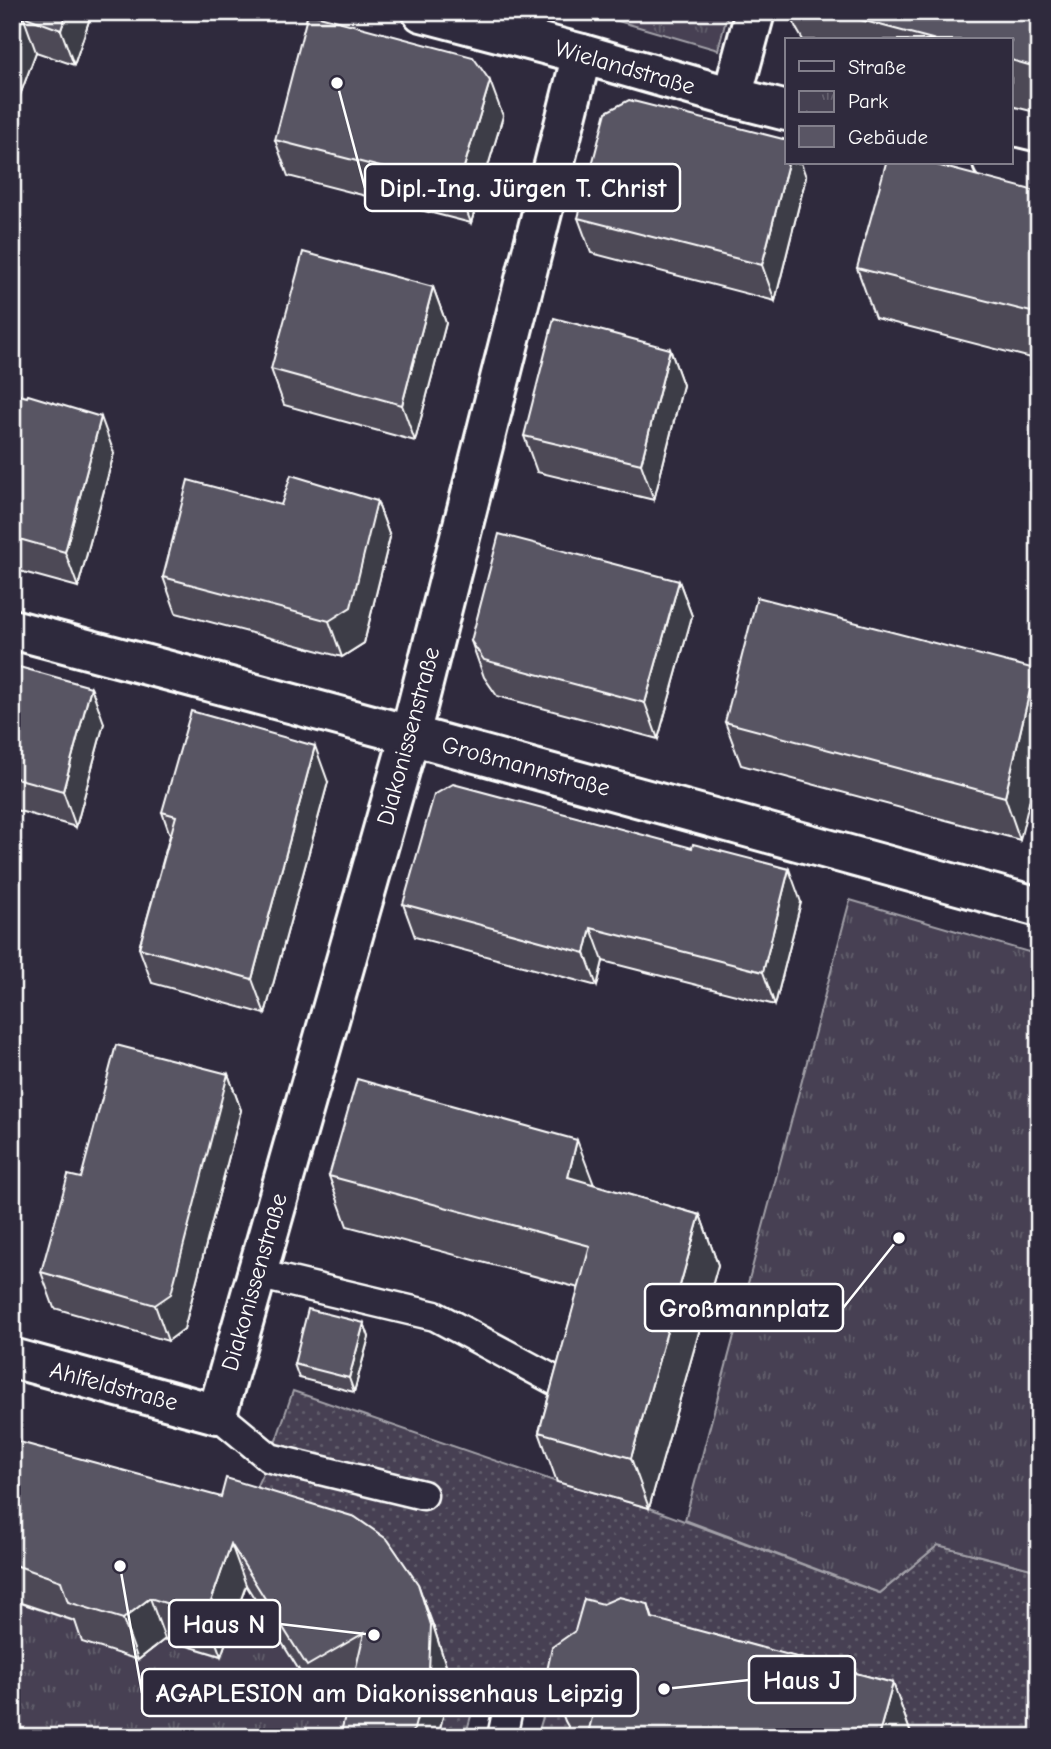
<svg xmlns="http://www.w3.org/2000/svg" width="1051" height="1749" font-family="'Comic Neue',sans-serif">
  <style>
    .grass { fill: url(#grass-dots); stroke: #a2a0a8; stroke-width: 2 }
    .park { fill: url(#park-tufts); stroke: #a2a0a8; stroke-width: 2 }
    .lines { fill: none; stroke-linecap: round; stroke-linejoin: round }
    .lane-casing { stroke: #fff; stroke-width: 33 }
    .street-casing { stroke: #fff; stroke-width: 44 }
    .lane { stroke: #2f2a3d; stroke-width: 28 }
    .street { stroke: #2f2a3d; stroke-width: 38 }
    .wall { fill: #4d4956; stroke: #fff; stroke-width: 2 }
    .shaded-wall { fill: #3e3c46; stroke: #fff; stroke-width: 2 }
    .building { fill: #595564; stroke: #fff; stroke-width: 2 }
    .labels { text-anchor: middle; stroke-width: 6; stroke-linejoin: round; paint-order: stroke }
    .street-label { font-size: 24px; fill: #fff; stroke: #2f2a3d }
    .leader { fill: none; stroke: #fff; stroke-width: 2.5 }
    .callout-dot { fill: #fff; stroke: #2f2a3d; stroke-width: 2.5 }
    .callout { fill: #2f2a3d; stroke: #fff; stroke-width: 2.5 }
    .callout-label { font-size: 26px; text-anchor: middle; font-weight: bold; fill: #fff }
  </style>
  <defs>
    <pattern id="grass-dots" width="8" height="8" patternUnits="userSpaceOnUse" patternTransform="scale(1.75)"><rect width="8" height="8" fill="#464152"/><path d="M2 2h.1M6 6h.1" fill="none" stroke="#625e6c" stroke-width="1.8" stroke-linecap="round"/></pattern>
    <pattern id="park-tufts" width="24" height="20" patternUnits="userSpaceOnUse" patternTransform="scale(1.75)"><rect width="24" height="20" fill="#464152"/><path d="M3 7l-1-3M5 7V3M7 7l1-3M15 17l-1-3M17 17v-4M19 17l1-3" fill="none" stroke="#625e6c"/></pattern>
  </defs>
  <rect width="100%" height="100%" fill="#2f2a3d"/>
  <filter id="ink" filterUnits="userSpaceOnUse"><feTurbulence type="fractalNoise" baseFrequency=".0143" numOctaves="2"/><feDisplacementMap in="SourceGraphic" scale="14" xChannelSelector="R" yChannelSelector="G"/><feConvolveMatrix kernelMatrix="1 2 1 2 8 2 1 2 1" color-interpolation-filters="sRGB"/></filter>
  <g filter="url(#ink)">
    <!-- grass -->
    <path class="grass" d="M293,1391L557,1482L649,1508L880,1593L938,1545L1039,1571V1737H537L549,1697L511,1694L477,1695L465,1737H438L444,1712L241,1519L270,1458Z"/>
    <!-- park -->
    <g class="park">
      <path d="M587,12H728L718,50Z"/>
      <path d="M850,900L1039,955V1571L938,1545L880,1593L685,1520Z"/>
      <path d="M12,1600L76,1622L138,1660L165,1639L220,1656L241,1601L315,1623L336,1699L370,1716L365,1737H12Z"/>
    </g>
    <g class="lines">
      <defs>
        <g id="lane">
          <path d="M257,1274L435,1316L556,1381"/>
          <path d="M217,1414L270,1458L423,1495"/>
          <path d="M502,1737L511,1694"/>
        </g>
        <g id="street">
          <path d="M422,12L582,54L732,97L787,111"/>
          <path d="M732,97L755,12"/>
          <path d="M993,163L1039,174"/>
          <path d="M12,629L410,735L1039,907"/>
          <path d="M12,1358L217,1414L410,735L582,54"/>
        </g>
      </defs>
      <!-- lane casing -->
      <use href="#lane" class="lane-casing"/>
      <!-- street casing -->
      <use href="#street" class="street-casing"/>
      <!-- lane -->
      <use href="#lane" class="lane"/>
      <!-- street -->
      <use href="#street" class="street"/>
    </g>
    <!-- wall -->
    <g class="wall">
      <path d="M12,12H92L74,65L36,52L13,114Z"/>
      <path d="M790,12H1039V113L1011,106V40H803L796,28Z"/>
      <path d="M503,116L471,223L288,176L275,140Z"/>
      <path d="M806,177L775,301L591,253L578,218Z"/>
      <path d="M1039,192V360L875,318L857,268Z"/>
      <path d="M433,287L446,323L415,441L284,405L271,369Z"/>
      <path d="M670,349L683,385L654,500L537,472L524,436Z"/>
      <path d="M12,393L114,453L78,587L12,569Z"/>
      <path d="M377,501L390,537L364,643L342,657L176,613L163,577L281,505Z"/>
      <path d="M679,581L692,616L658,739L497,696L484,677L471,641Z"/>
      <path d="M12,665L104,723L76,827L12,809Z"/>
      <path d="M1039,679L1020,840L741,765L725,722Z"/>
      <path d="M328,782L265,1014L152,983L139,948L170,835L162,812Z"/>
      <path d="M801,902L775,1005L603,961L597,986L415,937L403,904Z"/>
      <path d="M228,1074L241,1110L184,1329L168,1341L54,1308L41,1272Z"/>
      <path d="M329,1176L594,1185L700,1215L718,1265L649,1508L557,1482L539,1432L579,1288L347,1226Z"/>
      <path d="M364,1323L369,1337L354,1392L299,1378L294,1364Z"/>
      <path d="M12,1440L433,1625L446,1666L444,1712L351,1690L322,1707L246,1585L221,1656L165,1639L138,1660L82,1642L75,1621L12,1600Z"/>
      <path d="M603,1604H648L653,1619L893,1683L911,1734L910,1737H574L565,1721L547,1671L575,1631Z"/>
    </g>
    <!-- shaded-wall -->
    <g class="shaded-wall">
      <path d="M67,12H92L74,65L61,30Z"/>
      <path d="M23,16L36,52L13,114L12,45Z"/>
      <path d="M490,81L503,116L471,223L458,187Z"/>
      <path d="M788,163H801L806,177L775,301L762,265Z"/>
      <path d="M433,287L446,323L415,441L402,405Z"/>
      <path d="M670,349L683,385L654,500L641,464Z"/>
      <path d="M101,417L114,453L78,587L65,552Z"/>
      <path d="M377,501L390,537L364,643L342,657L329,621Z"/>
      <path d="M679,581L692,616L658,739L645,703Z"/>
      <path d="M1035,669L1039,679V762L1020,840L1005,797Z"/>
      <path d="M91,687L104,723L76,827L63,791Z"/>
      <path d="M315,746L328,782L265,1014L252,979Z"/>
      <path d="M789,869L801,902L775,1005L763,972Z"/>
      <path d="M591,928L603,961L597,986L585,953Z"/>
      <path d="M228,1074L241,1110L184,1329L168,1341L155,1305Z"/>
      <path d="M577,1140L596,1190L568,1177Z"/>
      <path d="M700,1215L718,1265L649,1508L631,1458Z"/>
      <path d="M364,1323L369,1337L354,1392L349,1378Z"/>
      <path d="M231,1544L246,1585L221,1656L206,1616Z"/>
      <path d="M418,1584L433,1625L446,1666L444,1712L438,1737H412Z"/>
      <path d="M150,1598L165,1639L138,1660L123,1619Z"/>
      <path d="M893,1683L911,1734L910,1737H878Z"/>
    </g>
    <!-- building -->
    <g class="building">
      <path d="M12,12H67L61,30L23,16L12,45Z"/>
      <path d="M831,12H1039V68L1011,60V40H936Z"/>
      <path d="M308,13L473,57L490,81L458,187L275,140Z"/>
      <path d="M629,100L787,140V163H788L762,265L578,218L606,112Z"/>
      <path d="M886,163H929L1039,192V314L857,268Z"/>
      <path d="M303,252L433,287L402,405L271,369Z"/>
      <path d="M554,318L670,349L641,464L524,436Z"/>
      <path d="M12,393L27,397L28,395L101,417L65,552L12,537Z"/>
      <path d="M291,475L377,501L351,607L329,621L163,577L188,480L281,505Z"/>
      <path d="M499,534L679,581L645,703L484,660L471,641Z"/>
      <path d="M757,597L1035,669L1005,797L725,722Z"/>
      <path d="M12,665L91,687L63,791L12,777Z"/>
      <path d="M191,711L315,746L252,979L139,948L176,816L162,812Z"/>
      <path d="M453,784L692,848L693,844L789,869L763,972L591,928L585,953L403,904L434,795Z"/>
      <path d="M116,1045L228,1074L171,1294L155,1305L41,1272L68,1175L81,1178Z"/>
      <path d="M357,1079L577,1140L568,1177L700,1215L631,1458L539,1432L590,1246L329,1176Z"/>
      <path d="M308,1309L364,1323L349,1378L294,1364Z"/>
      <path d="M12,1440L221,1497L226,1478L355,1517L388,1540L418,1584L431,1625L429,1671L412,1737H340L364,1633L307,1666L231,1544L206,1616L150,1598L123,1619L68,1602L61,1581L12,1564Z"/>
      <path d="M619,1597L648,1604L652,1618L893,1683L878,1737H587L596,1702L559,1691L547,1671L552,1647L575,1631L584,1599L603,1604Z"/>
    </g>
  </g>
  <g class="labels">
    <!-- street labels -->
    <g class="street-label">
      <text transform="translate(625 67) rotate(16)" y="8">Wielandstraße</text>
      <text transform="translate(408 736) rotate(-75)" y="8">Diakonissenstraße</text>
      <text transform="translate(526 766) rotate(15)" y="8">Großmannstraße</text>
      <text transform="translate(254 1282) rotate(-74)" y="8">Diakonissenstraße</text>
      <text transform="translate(114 1386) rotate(15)" y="8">Ahlfeldstraße</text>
    </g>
  </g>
  <!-- callouts -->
  <path class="leader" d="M337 83L365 188M899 1238L843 1308M374 1635L280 1624M664 1689L749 1680M120 1566L142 1693"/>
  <g class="callout-dot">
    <circle cx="337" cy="83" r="7"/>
    <circle cx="899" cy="1238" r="7"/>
    <circle cx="374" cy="1635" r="7"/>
    <circle cx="664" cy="1689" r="7"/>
    <circle cx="120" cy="1566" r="7"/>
  </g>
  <g class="callout">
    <rect x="365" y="164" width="315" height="47" rx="7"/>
    <rect x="645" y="1284" width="198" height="47" rx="7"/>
    <rect x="169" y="1600" width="111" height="47" rx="7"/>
    <rect x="749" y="1656" width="106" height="47" rx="7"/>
    <rect x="142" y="1669" width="496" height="47" rx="7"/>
  </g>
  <g class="callout-label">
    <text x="523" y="197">Dipl.-Ing. Jürgen T. Christ</text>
    <text x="744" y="1317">Großmannplatz</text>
    <text x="224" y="1633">Haus N</text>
    <text x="802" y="1689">Haus J</text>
    <text x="390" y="1702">AGAPLESION am Diakonissenhaus Leipzig</text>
  </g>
  <!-- margin -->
  <rect width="1051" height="1749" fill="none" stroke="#2f2a3d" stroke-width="42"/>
  <rect x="21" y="21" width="1009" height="1707" fill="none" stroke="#fff" stroke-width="2.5" filter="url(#ink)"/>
  <!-- legend -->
  <rect x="785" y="38" width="228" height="126" fill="#2f2a3d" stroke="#827f8b" stroke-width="2"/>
  <rect x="799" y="61" width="35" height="10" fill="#2f2a3d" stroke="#827f8b" stroke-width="2"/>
  <text x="848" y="74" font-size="21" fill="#ffffff">Straße</text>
  <rect x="799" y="91" width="35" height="21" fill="url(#park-tufts)" stroke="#827f8b" stroke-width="2"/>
  <text x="848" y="108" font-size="21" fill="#ffffff">Park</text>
  <rect x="799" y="126" width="35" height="21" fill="#595564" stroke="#827f8b" stroke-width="2"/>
  <text x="848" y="144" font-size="21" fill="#ffffff">Gebäude</text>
</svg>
